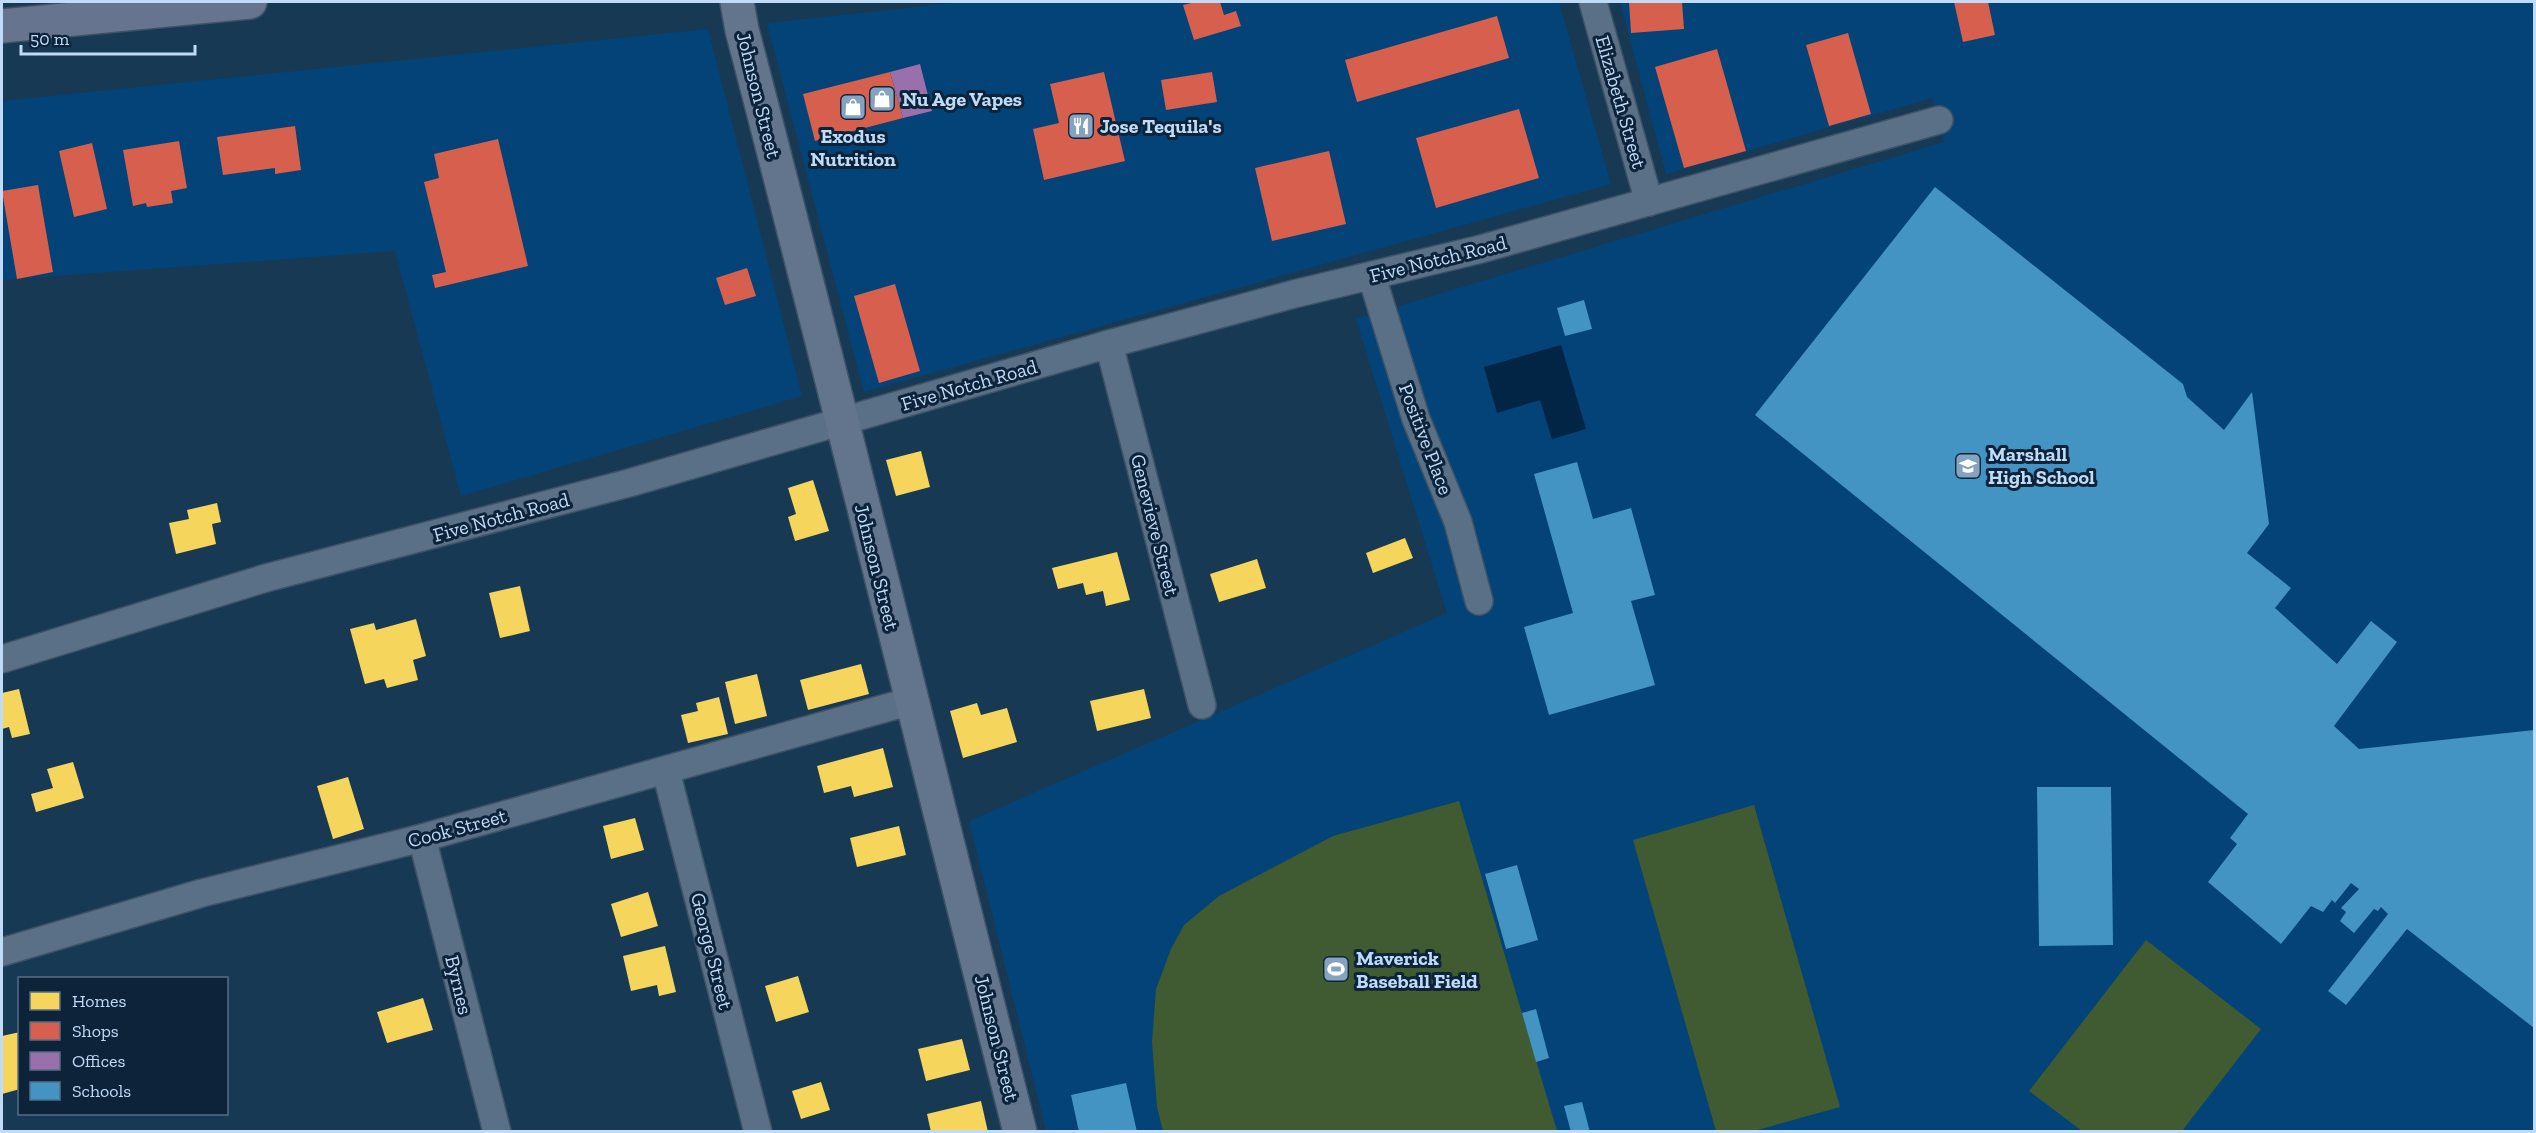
<svg xmlns="http://www.w3.org/2000/svg" width="2536" height="1133" font-family="'Zilla Slab',serif">
  <style>
    .built { fill: #034377 }
    .green { fill: #405a31 }
    .water { fill: #022445 }
    .homes { fill: #f6d55c }
    .shops { fill: #d6604d }
    .offices { fill: #9970ab }
    .schools { fill: #4393c3 }
    .lines { fill: none; stroke-linecap: round; stroke-linejoin: round }
    .street-casing { stroke: #3e5266; stroke-width: 30 }
    .secondary-casing { stroke: #3e5266; stroke-width: 36 }
    .highway-casing { stroke: #3e5266; stroke-width: 36 }
    .street { stroke: #5a7086; stroke-width: 27 }
    .secondary { stroke: #62758c; stroke-width: 33 }
    .highway { stroke: #66748f; stroke-width: 33 }
    .labels { text-anchor: middle; stroke-width: 6; stroke-linejoin: round; paint-order: stroke }
    .street-label { font-size: 20px; fill: #bfdbf8; stroke: #0d2339 }
    .poi-label { font-size: 20px; font-weight: bold; fill: #bfdbf8; stroke: #0d2339; text-anchor: start }
  </style>
  <rect width="100%" height="100%" fill="#183954"/>
  <!-- built -->
  <g class="built">
    <path d="M963,2H1559L1611,184L864,392L767,23Z"/>
    <path d="M1620,2H2534V1131H1046L969,821L1447,613L1356,319L1944,142L1933,98L1666,174Z"/>
    <path d="M708,29L802,396L461,496L395,251L2,280V101Z"/>
  </g>
  <!-- green -->
  <g class="green">
    <path d="M1459,801L1557,1131H1163L1157,1107L1152,1042L1156,989L1171,949L1184,925L1219,896L1333,836Z"/>
    <path d="M1754,805L1840,1107L1754,1131H1716L1633,840Z"/>
    <path d="M2146,940L2261,1029L2182,1131H2082L2029,1091Z"/>
  </g>
  <!-- water -->
  <path class="water" d="M1561,345L1586,429L1552,439L1540,400L1497,413L1484,367Z"/>
  <!-- homes -->
  <g class="homes">
    <path d="M921,451L930,487L896,496L886,460Z"/>
    <path d="M813,480L829,531L795,541L788,517L796,514L788,488Z"/>
    <path d="M217,503L221,522L212,524L216,544L176,554L169,523L189,519L187,510Z"/>
    <path d="M1405,538L1413,558L1373,573L1366,553Z"/>
    <path d="M1117,552L1130,600L1106,606L1103,591L1086,595L1083,583L1058,589L1052,568Z"/>
    <path d="M1257,559L1266,588L1219,602L1210,574Z"/>
    <path d="M520,586L530,631L500,638L489,593Z"/>
    <path d="M416,619L426,656L413,660L418,680L387,688L384,679L365,684L350,629L374,623L376,630Z"/>
    <path d="M861,664L869,694L808,710L800,680Z"/>
    <path d="M757,674L767,716L735,724L725,682Z"/>
    <path d="M19,689L30,734L12,738L9,727L2,729V693Z"/>
    <path d="M1144,689L1151,718L1097,731L1090,701Z"/>
    <path d="M719,697L728,734L688,743L681,715L698,711L696,703Z"/>
    <path d="M977,703L981,715L1007,708L1017,742L963,758L950,711Z"/>
    <path d="M883,748L893,787L854,797L851,786L824,793L817,766Z"/>
    <path d="M73,762L84,798L36,812L31,794L53,788L47,769Z"/>
    <path d="M348,777L364,829L333,839L317,786Z"/>
    <path d="M635,818L644,850L611,859L603,826Z"/>
    <path d="M899,826L906,855L857,867L850,838Z"/>
    <path d="M648,892L658,926L621,937L611,904Z"/>
    <path d="M665,946L676,992L659,996L657,985L631,991L623,956Z"/>
    <path d="M798,976L809,1012L776,1022L765,986Z"/>
    <path d="M423,998L433,1030L387,1043L377,1012Z"/>
    <path d="M20,1032V1089L2,1094V1036Z"/>
    <path d="M962,1039L970,1070L926,1081L918,1049Z"/>
    <path d="M821,1082L830,1110L801,1119L792,1091Z"/>
    <path d="M981,1101L988,1132H931L927,1114Z"/>
  </g>
  <!-- shops -->
  <g class="shops">
    <path d="M1195,2H1220L1224,15L1236,11L1241,26L1194,40L1183,5Z"/>
    <path d="M1629,2H1682L1684,29L1631,33Z"/>
    <path d="M1954,2H1988L1995,35L1963,42Z"/>
    <path d="M1497,16L1509,58L1357,102L1345,60Z"/>
    <path d="M1848,33L1871,114L1829,126L1806,45Z"/>
    <path d="M1717,49L1746,151L1684,168L1655,67Z"/>
    <path d="M890,72L903,118L815,141L803,94Z"/>
    <path d="M1104,72L1125,161L1044,180L1033,129L1059,123L1050,84Z"/>
    <path d="M1212,72L1217,102L1166,110L1161,80Z"/>
    <path d="M1519,109L1539,178L1436,208L1416,138Z"/>
    <path d="M295,126L301,170L275,174V168L223,175L217,137Z"/>
    <path d="M498,139L528,266L435,288L432,275L446,272L424,182L439,178L434,154Z"/>
    <path d="M179,141L187,188L171,191L173,203L147,207L146,203L133,206L123,150Z"/>
    <path d="M92,143L107,209L74,217L59,151Z"/>
    <path d="M1329,151L1346,224L1272,241L1255,168Z"/>
    <path d="M38,185L53,272L17,279L2,191Z"/>
    <path d="M747,268L756,296L725,305L716,278Z"/>
    <path d="M895,284L920,371L879,383L854,296Z"/>
  </g>
  <!-- offices -->
  <path class="offices" d="M920,64L932,111L903,118L890,72Z"/>
  <!-- schools -->
  <g class="schools">
    <path d="M1935,187L2183,384L2187,397L2224,430L2252,392L2269,524L2247,553L2291,588L2275,608L2337,664L2371,621L2397,642L2334,726L2359,749L2534,730V1028L2407,929L2346,1005L2328,991L2388,914L2381,907L2378,911L2374,909L2354,933L2340,921L2346,912L2341,908L2359,889L2351,883L2335,903L2332,900L2323,912L2311,906L2281,944L2208,882L2237,844L2230,838L2248,814L1755,415Z"/>
    <path d="M1584,300L1592,329L1565,336L1557,308Z"/>
    <path d="M1577,462L1593,519L1631,508L1655,595L1631,601L1655,685L1549,715L1524,627L1573,613L1534,474Z"/>
    <path d="M2037,787H2111L2113,945L2039,946Z"/>
    <path d="M1517,865L1538,940L1506,949L1485,874Z"/>
    <path d="M1536,1009L1549,1058L1536,1062L1522,1013Z"/>
    <path d="M1126,1083L1137,1132H1079L1071,1095Z"/>
    <path d="M1582,1102L1590,1132H1571L1564,1106Z"/>
  </g>
  <g class="lines">
    <defs>
      <g id="street">
        <path d="M1593,2L1649,202"/>
        <path d="M1372,277L1416,419L1458,522L1479,601"/>
        <path d="M1109,344L1202,705"/>
        <path d="M2,659L266,578L629,483L1109,344L1294,294L1481,249L1939,120"/>
        <path d="M666,771L758,1132"/>
        <path d="M422,838L497,1132"/>
        <path d="M2,952L202,893L422,838L911,701"/>
      </g>
      <path id="secondary" d="M737,2L742,30C838,396 927,764 1020,1132"/>
      <path id="highway" d="M2,26L250,2"/>
    </defs>
    <!-- street casing -->
    <use href="#street" class="street-casing"/>
    <!-- secondary casing -->
    <use href="#secondary" class="secondary-casing"/>
    <!-- highway casing -->
    <use href="#highway" class="highway-casing"/>
    <!-- street -->
    <use href="#street" class="street"/>
    <!-- secondary -->
    <use href="#secondary" class="secondary"/>
    <!-- highway -->
    <use href="#highway" class="highway"/>
  </g>
  <!-- icons -->
  <defs>
    <symbol id="shop-square" viewBox="-11 -11 22 22"><rect x="-9" y="-9" width="18" height="18" rx="4" fill="#85a2bf" stroke="#0d2339"/><path d="M-5-2.5h2.3a2.7 3.5 0 0 1 5.4 0H5L5.5 6h-11ZM-1.5-2.5h3a1.5 2.3 0 0 0-3 0Z" fill="#fff"/></symbol>
    <symbol id="restaurant-square" viewBox="-11 -11 22 22"><rect x="-9" y="-9" width="18" height="18" rx="4" fill="#85a2bf" stroke="#0d2339"/><path d="M-5-6h1v4h1v-4h1v4h1v-4h1v5L-1.5 .5V6h-2V.5L-5-1ZM5-6V6H3V1.5H1.5Q1.5-4 5-6Z" fill="#fff"/></symbol>
    <symbol id="school-square" viewBox="-11 -11 22 22"><rect x="-9" y="-9" width="18" height="18" rx="4" fill="#85a2bf" stroke="#0d2339"/><path d="M0-5L7-2L0 1L-7-2ZM-4 1L0 2.5L4 1V4Q0 6-4 4Z" fill="#fff"/></symbol>
    <symbol id="stadium-square" viewBox="-11 -11 22 22"><rect x="-9" y="-9" width="18" height="18" rx="4" fill="#85a2bf" stroke="#0d2339"/><path d="M0-5a6.5 5 0 1 0 0 10a6.5 5 0 1 0 0-10ZM-3.5-1.8h7v3.6h-7Z" fill="#fff"/></symbol>
  </defs>
  <g fill-rule="evenodd">
    <use href="#shop-square" x="867" y="84" width="30" height="30"/>
    <use href="#shop-square" x="838" y="92" width="30" height="30"/>
    <use href="#restaurant-square" x="1066" y="111" width="30" height="30"/>
    <use href="#school-square" x="1953" y="451" width="30" height="30"/>
    <use href="#stadium-square" x="1321" y="954" width="30" height="30"/>
  </g>
  <g class="labels">
    <!-- street labels -->
    <g class="street-label">
      <text transform="translate(759 95) rotate(76)" y="7">Johnson Street</text>
      <text transform="translate(1621 102) rotate(74)" y="7">Elizabeth Street</text>
      <text transform="translate(1438 259) rotate(-14)" y="7">Five Notch Road</text>
      <text transform="translate(969 385) rotate(-16)" y="7">Five Notch Road</text>
      <text transform="translate(1426 439) rotate(69)" y="7">Positive Place</text>
      <text transform="translate(501 517) rotate(-15)" y="7">Five Notch Road</text>
      <text transform="translate(1155 525) rotate(76)" y="7">Genevieve Street</text>
      <text transform="translate(877 567) rotate(76)" y="7">Johnson Street</text>
      <text transform="translate(457 828) rotate(-15)" y="7">Cook Street</text>
      <text transform="translate(712 951) rotate(76)" y="7">George Street</text>
      <text transform="translate(459 985) rotate(76)" y="7">Byrnes</text>
      <text transform="translate(997 1038) rotate(76)" y="7">Johnson Street</text>
    </g>
    <!-- poi labels -->
    <g class="poi-label">
      <text x="902" y="106">Nu Age Vapes</text>
      <text x="1100" y="133">Jose Tequila's</text>
      <text x="853" y="143" text-anchor="middle">Exodus<tspan x="853" dy="23">Nutrition</tspan></text>
      <text x="1988" y="461">Marshall<tspan x="1988" dy="23">High School</tspan></text>
      <text x="1356" y="965">Maverick<tspan x="1356" dy="23">Baseball Field</tspan></text>
    </g>
  </g>
  <!-- border -->
  <rect width="2536" height="1133" fill="none" stroke="#bfdbf8" stroke-width="6"/>
  <!-- legend -->
  <rect x="18" y="977" width="210" height="138" fill="#0d2339" stroke="#546d85" stroke-width="1.5"/>
  <rect x="30" y="992" width="30" height="18" fill="#f6d55c" stroke="#546d85" stroke-width="1.5"/>
  <text x="72" y="1007" font-size="18" fill="#bfdbf8">Homes</text>
  <rect x="30" y="1022" width="30" height="18" fill="#d6604d" stroke="#546d85" stroke-width="1.5"/>
  <text x="72" y="1037" font-size="18" fill="#bfdbf8">Shops</text>
  <rect x="30" y="1052" width="30" height="18" fill="#9970ab" stroke="#546d85" stroke-width="1.5"/>
  <text x="72" y="1067" font-size="18" fill="#bfdbf8">Offices</text>
  <rect x="30" y="1082" width="30" height="18" fill="#4393c3" stroke="#546d85" stroke-width="1.5"/>
  <text x="72" y="1097" font-size="18" fill="#bfdbf8">Schools</text>
  <!-- scale -->
  <path d="M21 45v9h174v-9" fill="none" stroke="#bfdbf8" stroke-width="3"/>
  <text x="30" y="45" font-size="18" fill="#bfdbf8" stroke="#0d2339" stroke-width="4.5" paint-order="stroke">50 m</text>
</svg>
